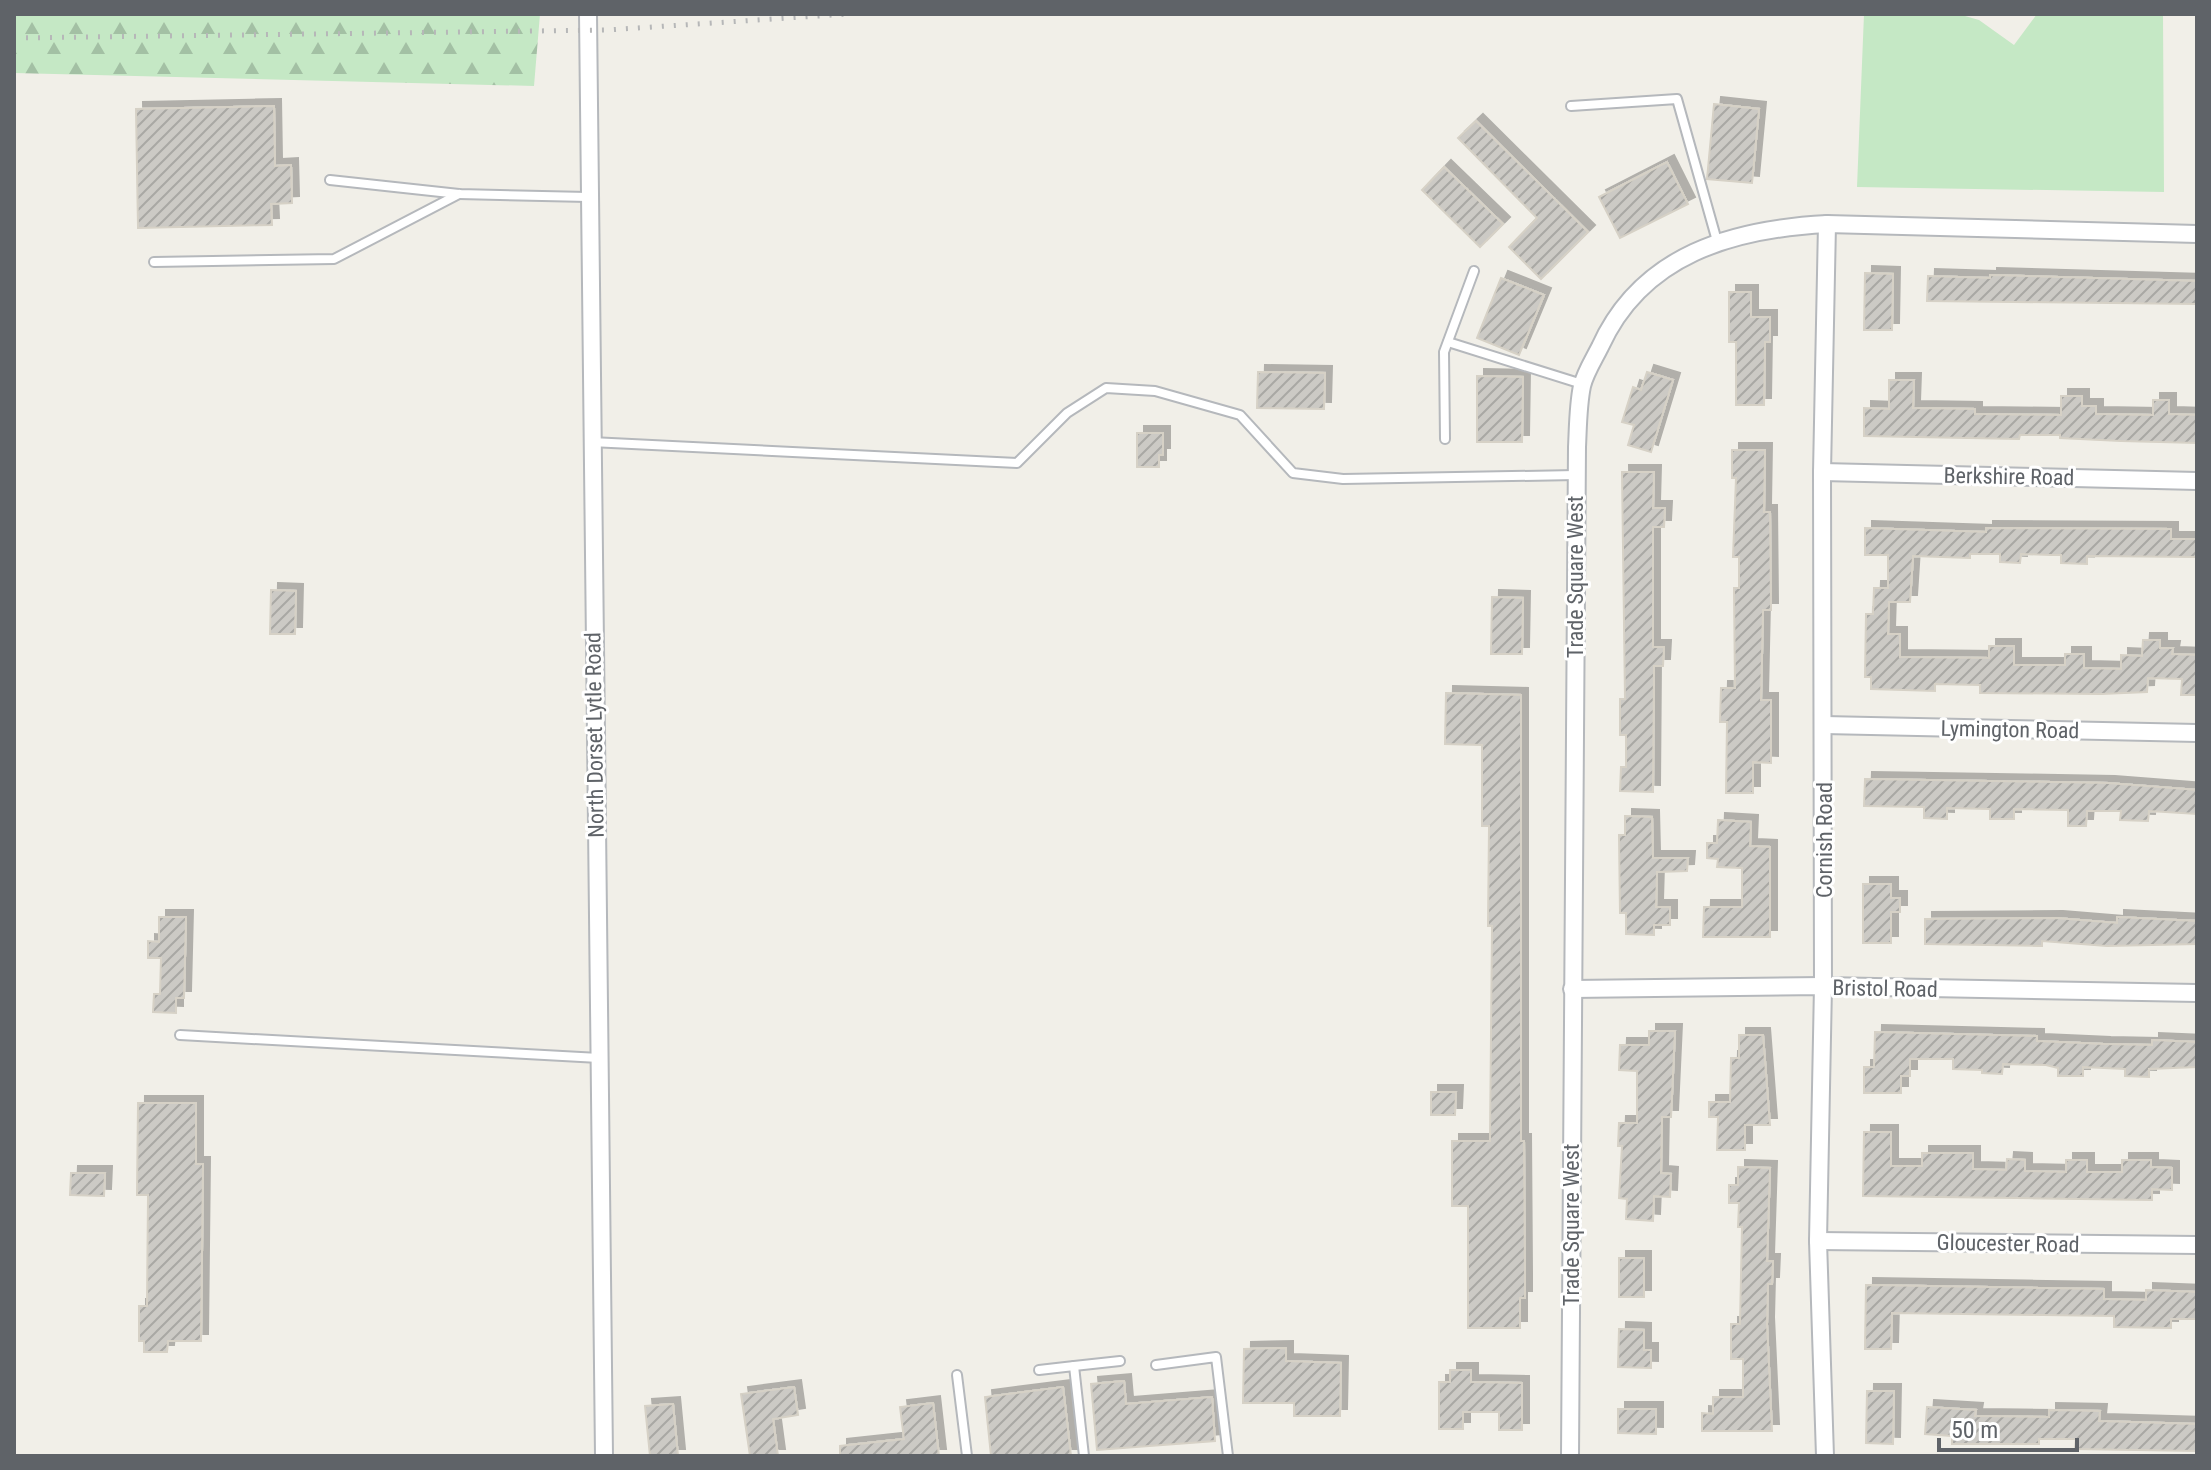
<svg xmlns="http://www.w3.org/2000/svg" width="2211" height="1470" font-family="'Roboto Condensed',sans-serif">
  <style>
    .forest { fill: url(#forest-firs) }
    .pitch { fill: #c5e8c5 }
    .building { fill: url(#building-hatch); stroke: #d6d1c6; stroke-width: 2; filter: url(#shadow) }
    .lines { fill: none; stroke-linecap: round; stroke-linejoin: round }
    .lane-casing { stroke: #b5b8bc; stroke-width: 12 }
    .street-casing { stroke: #b5b8bc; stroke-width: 20 }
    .lane { stroke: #fff; stroke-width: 8 }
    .street { stroke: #fff; stroke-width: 16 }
    .rail { stroke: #b6b7b8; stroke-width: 5; stroke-dasharray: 2 10; stroke-linecap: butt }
    .labels { text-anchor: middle; stroke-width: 6; stroke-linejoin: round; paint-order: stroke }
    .street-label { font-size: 22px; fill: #5f6368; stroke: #fff }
  </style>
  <defs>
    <pattern id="forest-firs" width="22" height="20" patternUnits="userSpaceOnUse" patternTransform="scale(2)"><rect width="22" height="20" fill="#c5e8c5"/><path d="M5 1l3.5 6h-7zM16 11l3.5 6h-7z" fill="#a3c0a4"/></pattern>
    <pattern id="building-hatch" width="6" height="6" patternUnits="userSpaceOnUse" patternTransform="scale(2)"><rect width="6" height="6" fill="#cccac5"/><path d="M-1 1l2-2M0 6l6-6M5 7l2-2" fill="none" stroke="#a9a8a4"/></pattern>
    <filter id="shadow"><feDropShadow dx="7" dy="-7" stdDeviation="0" flood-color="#0004"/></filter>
  </defs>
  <rect width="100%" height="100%" fill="#f1efe8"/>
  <!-- forest -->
  <path class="forest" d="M14,14H540L534,86L14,73Z"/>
  <!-- pitch -->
  <path class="pitch" d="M1864,14H1958L1979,20L2014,45L2037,14H2163L2164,192L1857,187Z"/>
  <!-- building -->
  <g class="building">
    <path d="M1714,104L1759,109L1752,183L1707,179Z"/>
    <path d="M274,106L275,166L291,165L292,203L271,204L272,225L138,228L136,109Z"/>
    <path d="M1476,121L1588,232L1541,279L1509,247L1537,218L1458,138Z"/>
    <path d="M1667,162L1688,204L1620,238L1599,197Z"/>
    <path d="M1444,167L1503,224L1480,247L1422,190Z"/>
    <path d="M1865,273L1893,274L1892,330H1864Z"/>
    <path d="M1990,275L2197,281V304L1927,301L1928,276L1990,278Z"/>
    <path d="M1501,278L1544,295L1519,355L1477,338Z"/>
    <path d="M1729,292H1751V317H1770V342H1765L1764,405H1736V342H1729Z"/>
    <path d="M1258,372L1325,373L1324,409L1257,408Z"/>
    <path d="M1647,372L1673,380L1651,452L1628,445L1634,425L1622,422L1633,387L1641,390Z"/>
    <path d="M1477,376L1523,377L1522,442H1477Z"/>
    <path d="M1889,380H1914L1913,408L1975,409V414L2061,415V396H2082V406H2096V414L2153,415V400H2169V414L2197,415V443L2121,441L2060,438V435H2020L2019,439L1864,436V408L1889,409Z"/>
    <path d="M1137,433H1163V455H1159V467H1137Z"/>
    <path d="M1732,450H1765L1764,512H1770L1771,610H1763L1761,700H1771V763L1753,762V793H1726L1727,722H1720L1721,688H1735L1734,588H1739V557H1733L1736,478H1732Z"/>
    <path d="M1622,472H1654L1653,508H1665L1664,527H1653V647H1664L1663,666H1654L1653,792L1620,791L1621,767H1626V735H1620V699H1625Z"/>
    <path d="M1865,528L1986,532V528L2171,529V539H2197V557L2087,556V564L2061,563V555H2051L2021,554L2020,563L2000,562V554H1970V558L1913,556L1910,602H1889L1888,634H1900V657L1989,658V646H2014V665H2065V654H2084V668L2121,669V655L2142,656L2143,640H2160V648H2173L2172,654L2197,655V695H2181L2182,679L2148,678L2147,692L2101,694L1980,693V685L1935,684V691L1871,689V677H1865L1866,614H1873L1874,588H1888V555H1865Z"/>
    <path d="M271,590L296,591L295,634H270Z"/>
    <path d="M1492,597L1523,598L1522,654H1491Z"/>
    <path d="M1446,693L1521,695V1141H1524L1525,1280V1298H1520V1328H1468V1206H1452V1141H1490L1492,926H1488L1489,826H1482V745L1445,744Z"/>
    <path d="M1865,779L2108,783L2197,790V814L2149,811L2148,821L2120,820L2121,811H2087L2086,826H2068V810L2014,809V819H1990V809L1947,808V819L1924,818V807L1864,806Z"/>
    <path d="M1625,816L1652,817L1653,858H1688L1687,871L1657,872L1656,907H1670V925H1654V935L1626,934V913H1620L1619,835H1625Z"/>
    <path d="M1718,820L1751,822L1750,846L1770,847V937H1703L1704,907H1742V868L1717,867L1718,859L1707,858V843H1717Z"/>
    <path d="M1863,884H1891V898H1900V912H1891V943H1863Z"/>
    <path d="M159,917H186L184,998H176V1013L153,1012L154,994H160L161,958H148V941L159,942Z"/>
    <path d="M2117,917L2197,921V944L2107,946L2042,941V946L1925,944V919L2056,918L2117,923Z"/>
    <path d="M1649,1031H1675L1671,1117H1662L1661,1173L1671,1174L1670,1197L1654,1196L1653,1221L1626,1219L1627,1199L1619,1198L1622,1146H1618L1619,1123H1637V1071L1619,1070L1620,1045H1649Z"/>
    <path d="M1875,1032L2037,1036V1041L2104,1044L2152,1045V1040L2197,1042V1067L2149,1069V1077L2125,1076V1069L2083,1067V1076H2058V1068L2046,1065L2003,1064L2002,1074L1982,1073V1070L1953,1069V1059H1910V1076H1901V1093H1864V1067H1874Z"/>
    <path d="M1739,1035H1763L1770,1125H1745V1150H1717L1718,1117H1709V1102H1730L1731,1058H1739Z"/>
    <path d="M1431,1092H1456L1455,1115H1431Z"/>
    <path d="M138,1103H196V1164H203L201,1341H168L167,1352H144V1341H139V1306H147L148,1195H137Z"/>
    <path d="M1864,1132H1891V1166H1922V1153H1973V1169L2006,1170L2007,1159L2025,1160V1171L2066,1172V1160H2087V1172H2122V1160H2151V1167L2172,1168V1190L2152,1189V1200L1863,1196Z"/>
    <path d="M1738,1167L1770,1168L1767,1261H1773L1772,1284H1768L1767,1324L1772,1431H1702V1413L1713,1414V1397H1743V1359H1731V1324H1740L1742,1227H1738L1739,1203H1729V1185H1738Z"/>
    <path d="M71,1173H105L104,1196L70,1195Z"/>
    <rect x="1619" y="1258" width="25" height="39"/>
    <path d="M1866,1285L2104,1289V1299L2146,1300V1290L2197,1292V1319H2171V1328L2114,1327V1316L1892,1313L1891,1349H1865Z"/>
    <path d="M1619,1329L1644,1330V1350H1651V1368L1618,1367Z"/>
    <path d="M1286,1348V1361L1341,1363L1340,1416H1294V1403H1243L1244,1349Z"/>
    <path d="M1450,1370H1471V1382L1522,1383V1430H1499V1412H1463V1429H1439V1382H1450Z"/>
    <path d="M1124,1381L1126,1404L1212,1397L1215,1441L1097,1450L1091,1384Z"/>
    <path d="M794,1387L798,1415L773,1419L778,1456H750L741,1394Z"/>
    <path d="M1063,1387L1071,1456H991L985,1397Z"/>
    <path d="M1867,1391H1894L1893,1444L1866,1443Z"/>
    <path d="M933,1403L939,1456H840V1446L904,1439L900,1407Z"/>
    <path d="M673,1404L678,1456H650L645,1406Z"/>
    <path d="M1927,1407L1976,1410L1975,1416L2049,1417V1410L2100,1411L2099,1421L2197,1424V1451L2075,1449L2076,1439H2039V1444H1952V1436L1925,1434Z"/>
    <path d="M1618,1409H1656V1434L1618,1433Z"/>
  </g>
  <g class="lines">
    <defs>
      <g id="lane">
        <path d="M1571,106L1677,99L1717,241"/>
        <path d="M330,180L459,194L588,197"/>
        <path d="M154,262L334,259L459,194"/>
        <path d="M1448,342L1582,384"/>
        <path d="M1445,439L1444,352L1474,271"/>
        <path d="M591,442L1017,463L1067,413L1106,388L1155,391L1240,415L1293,473L1343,479L1576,475"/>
        <path d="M180,1035L599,1058"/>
        <path d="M1156,1365L1216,1357L1228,1456"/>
        <path d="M1074,1366L1120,1361"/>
        <path d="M1039,1370L1074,1366L1084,1456"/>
        <path d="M957,1375L967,1456"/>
      </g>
      <g id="street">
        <path d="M588,14L604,1456"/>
        <path d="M1822,472L2197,481"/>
        <path d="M1824,725L2197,733"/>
        <path d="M1572,989L1823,986L2197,993"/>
        <path d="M1818,1241L2197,1245"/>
        <path d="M1570,1456L1577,447C1578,427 1578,405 1582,386C1585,373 1594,359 1600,347C1642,254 1733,229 1827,224L2197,234"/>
        <path d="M1825,1456L1818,1241L1823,986L1822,472L1827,224"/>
      </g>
    </defs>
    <!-- lane casing -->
    <use href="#lane" class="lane-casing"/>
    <!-- street casing -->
    <use href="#street" class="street-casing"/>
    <!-- lane -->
    <use href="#lane" class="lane"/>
    <!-- street -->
    <use href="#street" class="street"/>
    <!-- rail -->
    <path class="rail" d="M14,38L607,30L848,14"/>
  </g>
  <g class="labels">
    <!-- street labels -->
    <g class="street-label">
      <text transform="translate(2009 476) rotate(1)" y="8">Berkshire Road</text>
      <text transform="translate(1575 577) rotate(-90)" y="8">Trade Square West</text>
      <text transform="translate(2010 729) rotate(1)" y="8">Lymington Road</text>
      <text transform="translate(594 735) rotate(-91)" y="8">North Dorset Lytle Road</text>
      <text transform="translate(1824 840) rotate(-90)" y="8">Cornish Road</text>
      <text transform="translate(1885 988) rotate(1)" y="8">Bristol Road</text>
      <text transform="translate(1571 1225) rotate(-90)" y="8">Trade Square West</text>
      <text transform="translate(2008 1243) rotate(1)" y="8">Gloucester Road</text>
    </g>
  </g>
  <!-- border -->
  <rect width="2211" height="1470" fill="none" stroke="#5f6368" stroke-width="32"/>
  <!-- scale -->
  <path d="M1939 1438v12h138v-12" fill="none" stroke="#5f6368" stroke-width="4"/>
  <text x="1951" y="1438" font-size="24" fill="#5f6368" stroke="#ffffff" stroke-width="6" paint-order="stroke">50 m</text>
</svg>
